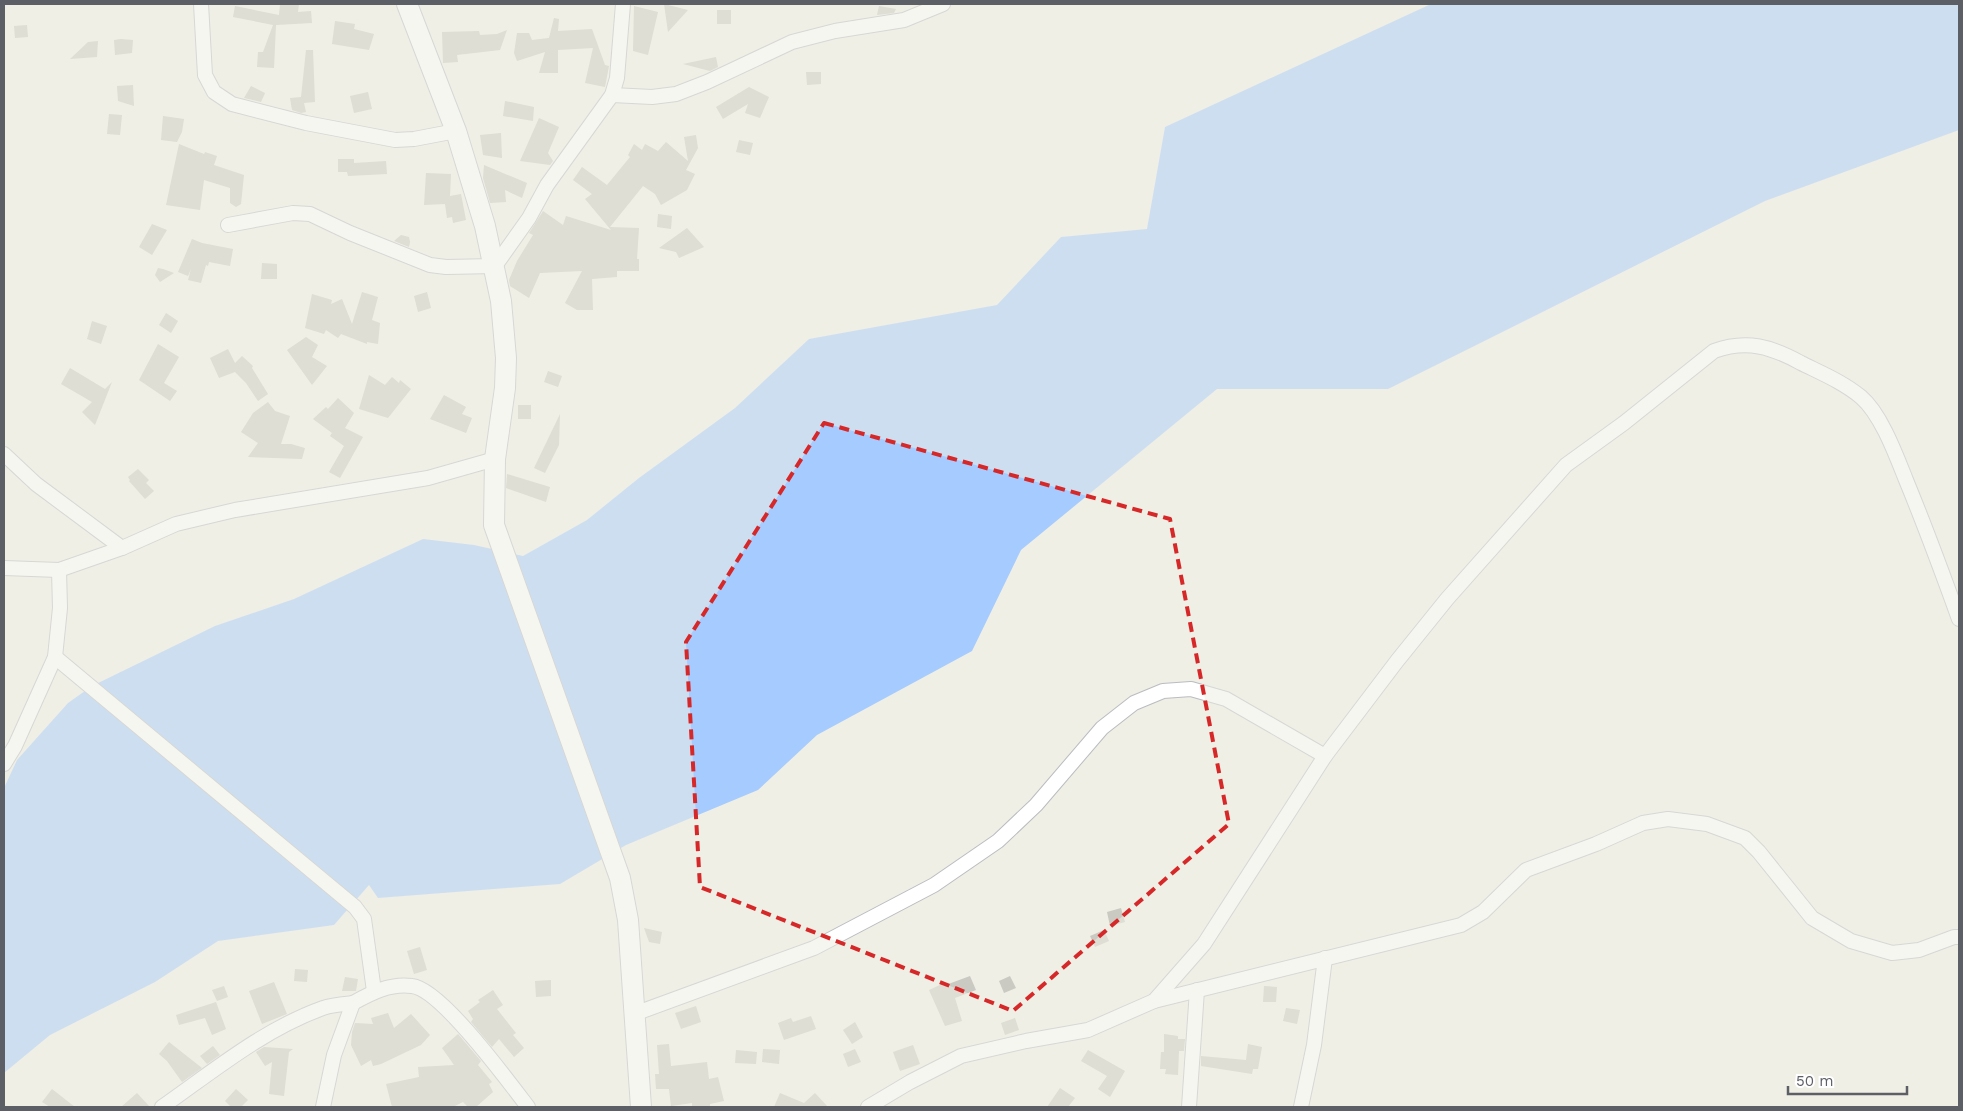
<svg xmlns="http://www.w3.org/2000/svg" width="1963" height="1111" font-family="'Work Sans',sans-serif">
  <style>
    .water { fill: #a6cbff }
    .building { fill: #cac9c2 }
    .lines { fill: none; stroke-linecap: round; stroke-linejoin: round }
    .street-casing { stroke: #babcc1; stroke-width: 16 }
    .secondary-casing { stroke: #babcc3; stroke-width: 22 }
    .street { stroke: #fff; stroke-width: 14 }
    .secondary { stroke: #fff; stroke-width: 20 }
    .marked { fill: none; stroke: #d62828; stroke-width: 4; stroke-dasharray: 10 6; stroke-linejoin: round }
  </style>
  <rect width="100%" height="100%" fill="#efefe5"/>
  <!-- water -->
  <path class="water" d="M1431,4H1959V130L1765,201L1388,389H1217L1021,550L972,651L817,735L758,790L626,845L560,884L378,898L369,885L334,925L218,941L155,982L50,1035L4,1073V788L17,760L68,703L92,686L215,626L294,599L423,539L474,545L523,556L587,520L639,478L735,408L809,339L997,305L1061,237L1147,229L1165,127Z"/>
  <!-- building -->
  <g class="building">
    <path d="M280,4H299L298,12L311,11L312,23L276,25L274,68L257,67L258,52H263L273,25L233,17L235,6L279,15Z"/>
    <path d="M664,4L688,10L668,32Z"/>
    <path d="M634,6L658,12L648,55L633,51Z"/>
    <path d="M879,6L896,9L894,13L877,15Z"/>
    <rect x="717" y="10" width="14" height="14"/>
    <path d="M554,18L559,19L558,31L592,29L605,65L609,66L605,87L585,83L593,48L558,50V73H539L545,52L517,61L514,53L517,33H529L532,40L549,38Z"/>
    <path d="M335,21L355,24L354,29L374,34L369,50L332,44Z"/>
    <path d="M27,25L28,37L15,38L14,26Z"/>
    <path d="M507,30L500,50L457,55L458,62L443,63L442,32L479,31L480,35L497,34Z"/>
    <path d="M121,39L133,40L132,53L115,55L114,40Z"/>
    <path d="M98,41L97,57L70,59L88,42Z"/>
    <path d="M306,50H313L315,102L304,103L306,112L301,113L292,110L290,98L301,97Z"/>
    <path d="M716,57L718,67L710,71L683,64Z"/>
    <path d="M806,72H821V84L807,85Z"/>
    <path d="M133,85L134,106L118,101L117,86Z"/>
    <path d="M251,86L265,93L261,102L244,98Z"/>
    <path d="M749,87L769,97L760,118L745,113L748,104L723,119L716,107Z"/>
    <path d="M368,92L372,109L354,113L350,96Z"/>
    <path d="M505,101L534,107L533,121L503,116Z"/>
    <path d="M109,114L122,115L120,135L107,134Z"/>
    <path d="M163,116L184,119L182,132L177,142L161,140Z"/>
    <path d="M539,118L559,127L548,153L553,161L550,165L520,161Z"/>
    <path d="M501,133L502,158L483,155L480,135Z"/>
    <path d="M696,135L698,148L686,170L695,174L687,190L661,205L655,194L643,186L610,227L639,228L637,259H639V271H617V277L592,279L593,310H577L565,303L582,271L540,273L529,298L510,286L509,280L517,261L533,235L529,233L543,211L563,225L566,216L611,230L585,199L592,194L573,180L582,167L607,185L630,157L628,155L634,144L642,150L645,144L658,151L666,142L688,161L684,137Z"/>
    <path d="M739,140L753,143L750,155L736,152Z"/>
    <path d="M179,144L204,154L205,152L217,156L214,165L244,175L241,204L236,207L230,203V188L204,180L200,210L166,205Z"/>
    <path d="M338,159H354V163L386,161L387,174L348,176L347,172H338Z"/>
    <path d="M484,165L527,183L522,198L505,190L506,202L490,203L483,178Z"/>
    <path d="M426,173L451,174L450,196L461,194L466,220L453,223L452,217L447,218L445,204L424,205Z"/>
    <path d="M658,214L672,216L671,229L657,227Z"/>
    <path d="M152,224L167,230L152,255L139,247Z"/>
    <path d="M687,228L704,247L679,258L676,252L659,248Z"/>
    <path d="M401,235L409,237L410,242L409,247L394,241Z"/>
    <path d="M192,239L202,243L233,249L230,266L209,262L208,266L206,265L201,283L188,280L191,269L188,276L178,272Z"/>
    <path d="M262,263L277,264V279H261Z"/>
    <path d="M158,268L163,269L174,273L160,282L155,275Z"/>
    <path d="M362,292L378,297L372,320L380,323L378,344L367,342V344L341,334L338,338L326,330L324,334L305,328L312,294L332,300L331,304L342,299L352,324Z"/>
    <path d="M427,292L431,308L418,312L414,296Z"/>
    <path d="M166,313L178,321L171,333L159,325Z"/>
    <path d="M92,321L107,326L101,344L87,339Z"/>
    <path d="M306,337L318,345L312,357L327,366L312,385L287,350Z"/>
    <path d="M158,344L179,357L164,383L177,391L170,401L139,380Z"/>
    <path d="M228,349L235,363L242,356L253,366L252,368L268,394L258,401L246,383L235,372L219,378L210,358Z"/>
    <path d="M70,368L105,389L112,382L95,425L82,412L92,402L61,384Z"/>
    <path d="M548,371L562,376L558,387L544,382Z"/>
    <path d="M369,375L385,385L392,377L399,383L400,380L411,389L388,418L359,409Z"/>
    <path d="M444,395L466,407L462,414L472,418L466,433L430,419Z"/>
    <path d="M338,398L354,413L345,428L363,437L340,478L329,472L344,446L330,436L332,433L313,419L326,407L328,409Z"/>
    <path d="M268,402L275,411L290,416L281,444H291L305,448L302,459L248,457L258,443L241,432L253,413Z"/>
    <rect x="518" y="405" width="13" height="14"/>
    <path d="M560,414L559,445L545,473L534,468Z"/>
    <path d="M138,469L149,480L146,483L154,491L145,499L129,481L130,480L128,477Z"/>
    <path d="M507,474L550,487L546,502L506,488Z"/>
    <path d="M1121,908L1125,922L1110,926L1107,912Z"/>
    <path d="M644,928L662,932L660,944L649,942Z"/>
    <path d="M1104,930L1109,941L1095,947L1090,936Z"/>
    <path d="M420,947L427,970L414,974L407,951Z"/>
    <path d="M295,969L308,970L307,982L294,981Z"/>
    <path d="M970,976L976,990L955,998L962,1021L945,1026L929,990L942,984L943,986Z"/>
    <path d="M1010,976L1016,988L1004,993L999,981Z"/>
    <path d="M345,977L358,979L356,991H342Z"/>
    <path d="M551,980V996L536,997L535,981Z"/>
    <path d="M274,982L287,1014L262,1024L249,991Z"/>
    <path d="M224,986L228,997L217,1001L212,990Z"/>
    <path d="M1264,986L1277,987L1276,1002H1263Z"/>
    <path d="M493,990L503,1005L497,1009L516,1033L513,1035L524,1048L514,1057L499,1039L492,1047L471,1022L473,1019L468,1011L480,1002L478,1000Z"/>
    <path d="M216,1002L226,1029L212,1035L205,1018L179,1025L176,1015Z"/>
    <path d="M696,1006L701,1022L681,1029L675,1013Z"/>
    <path d="M1286,1008L1300,1010L1297,1024L1283,1021Z"/>
    <path d="M388,1013L394,1028L411,1014L430,1035L421,1045L381,1064L373,1066L371,1060L361,1066L351,1045L352,1032L355,1023L373,1024L371,1018Z"/>
    <path d="M811,1016L816,1029L784,1040L778,1023L791,1018L793,1022Z"/>
    <path d="M1015,1018L1019,1030L1005,1035L1001,1023Z"/>
    <path d="M855,1022L863,1037L852,1044L843,1030Z"/>
    <path d="M458,1034L481,1061L478,1065L492,1082L489,1084L493,1092L476,1107H468L463,1102L453,1107H392L386,1084L419,1077L418,1067L454,1065L442,1048Z"/>
    <path d="M1164,1034L1178,1036V1039H1185L1184,1051H1179L1178,1075L1165,1074L1166,1069H1160L1161,1052H1164Z"/>
    <path d="M169,1042L202,1068L182,1082L167,1061L159,1054Z"/>
    <path d="M669,1044L671,1066L707,1062L709,1079L718,1077L724,1101L710,1104V1107H692V1103L671,1106L669,1089H656L655,1074H659L657,1045Z"/>
    <path d="M1248,1044L1262,1047L1258,1069H1253L1252,1074L1201,1066V1056L1246,1060Z"/>
    <path d="M913,1045L920,1064L900,1071L893,1052Z"/>
    <path d="M213,1046L220,1055L207,1064L200,1056Z"/>
    <path d="M264,1047L293,1049L289,1052L284,1096L269,1094L272,1062L265,1066L256,1052Z"/>
    <path d="M763,1049L780,1050L779,1064L762,1062Z"/>
    <path d="M855,1049L861,1062L848,1067L843,1054Z"/>
    <path d="M736,1050L757,1052L756,1064L735,1063Z"/>
    <path d="M1088,1050L1125,1071L1110,1097L1098,1089L1107,1076L1081,1061Z"/>
    <path d="M1060,1088L1075,1098L1068,1107H1047Z"/>
    <path d="M52,1089L75,1107H50L42,1102Z"/>
    <path d="M236,1089L248,1100L241,1107H231L225,1101Z"/>
    <path d="M137,1093L150,1107H121Z"/>
    <path d="M780,1093L804,1103L815,1093L828,1107H774Z"/>
  </g>
  <g class="lines">
    <defs>
      <g id="street">
        <path d="M201,4L205,75L214,92L232,104L306,123L395,140L414,139L456,131"/>
        <path d="M612,95L652,97L676,94L707,82L792,42L835,31L904,20L943,4"/>
        <path d="M228,225L293,213L310,214L350,233L430,265L446,267L495,266L529,218L547,185L612,95L617,78L623,4"/>
        <path d="M4,454L36,484L122,548"/>
        <path d="M4,568L59,570L122,548L176,524L235,510L428,478L495,459"/>
        <path d="M55,657L355,907L364,919L374,991"/>
        <path d="M4,764L15,746L55,657L60,608L59,570"/>
        <path d="M1154,1001L1461,925L1483,912L1526,870L1596,844L1643,823L1668,819L1707,824L1745,838L1759,852L1812,918L1851,941L1892,953L1919,950L1954,937H1959"/>
        <path d="M353,1003C371,993 390,983 412,986C441,989 508,1081 528,1107"/>
        <path d="M634,1014L814,948L934,885L998,841L1036,805L1102,728L1134,703L1163,691L1191,689L1226,699L1325,756"/>
        <path d="M162,1107C212,1072 264,1029 323,1008C332,1005 344,1004 353,1003L334,1055L323,1107"/>
        <path d="M868,1107L910,1082L961,1056L1026,1041L1088,1030L1154,1001L1204,944L1325,756L1397,661L1447,599L1566,465L1624,423L1714,351C1747,339 1772,347 1801,363C1821,373 1843,382 1861,397C1881,414 1896,455 1906,480C1925,526 1942,572 1959,619"/>
        <path d="M1189,1107L1197,990"/>
        <path d="M1301,1107L1314,1045L1325,958"/>
      </g>
      <path id="secondary" d="M407,4L456,131L485,226L501,301L506,358L505,388L495,459L494,525L620,878L628,920L641,1107"/>
    </defs>
    <!-- street casing -->
    <use href="#street" class="street-casing"/>
    <!-- secondary casing -->
    <use href="#secondary" class="secondary-casing"/>
    <!-- street -->
    <use href="#street" class="street"/>
    <!-- secondary -->
    <use href="#secondary" class="secondary"/>
  </g>
  <!-- marked area -->
  <path d="M0 0H1963V1111H0ZM824,423L1170,519L1229,824L1013,1011L700,887L686,642Z" fill="#efefe5" fill-opacity=".55" fill-rule="evenodd"/>
  <path class="marked" d="M824,423L1170,519L1229,824L1013,1011L700,887L686,642Z"/>
  <!-- border -->
  <rect width="1963" height="1111" fill="none" stroke="#5d5f66" stroke-width="10"/>
  <!-- scale -->
  <path d="M1788 1086v8h119v-8" fill="none" stroke="#5d5f66" stroke-width="2.5"/>
  <text x="1796" y="1086" font-size="15" fill="#5d5f66" stroke="#ffffff" stroke-width="4" paint-order="stroke">50 m</text>
</svg>
